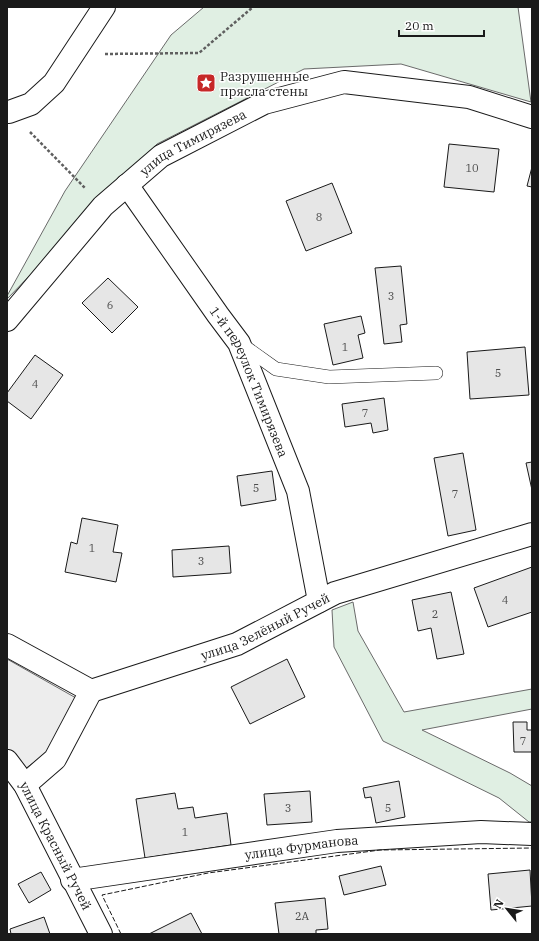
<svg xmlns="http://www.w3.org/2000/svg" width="539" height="941" font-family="'IBM Plex Serif',serif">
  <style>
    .green { fill: #e0efe3; stroke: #6a6a6a }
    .parking { fill: #ededed; stroke: #6a6a6a }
    .building { fill: #e6e6e6; stroke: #1a1a1a }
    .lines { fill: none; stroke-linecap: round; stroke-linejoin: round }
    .lane-casing { stroke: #1a1a1a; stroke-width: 14 }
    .street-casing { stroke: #1a1a1a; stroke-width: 24 }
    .path { stroke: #5f5f5f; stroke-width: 2.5; stroke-dasharray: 3 2; stroke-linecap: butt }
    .lane { stroke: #fff; stroke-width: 13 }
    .street { stroke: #fff; stroke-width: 22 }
    .fence { stroke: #1a1a1a; stroke-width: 1; stroke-dasharray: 5 2; stroke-linecap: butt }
    .labels { text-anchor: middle; stroke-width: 3; stroke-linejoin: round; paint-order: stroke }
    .number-label { font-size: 11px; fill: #4d4d4d }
    .poi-label { font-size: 13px; fill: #1a1a1a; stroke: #fff; text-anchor: start }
    .street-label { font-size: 13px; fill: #1a1a1a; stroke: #fff }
  </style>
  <rect width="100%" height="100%" fill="#fff"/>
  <!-- green -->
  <g class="green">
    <path d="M204,7H518L531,102L401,64L304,69L157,144L7,299V296L65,191L171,35Z"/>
    <path d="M353,602L358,631L404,712L532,689V709L422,730L510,773L532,786V822H529L499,798L383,741L334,647L332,610Z"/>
  </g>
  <!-- parking -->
  <path class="parking" d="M7,659L76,698L49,751L25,769L7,749Z"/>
  <!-- building -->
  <g class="building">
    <path d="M449,144L499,149L494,192L444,187Z"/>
    <path d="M532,167V187L527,186Z"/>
    <path d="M332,183L352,233L306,251L286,201Z"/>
    <path d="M401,266L407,324L400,325L402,342L384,344L375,268Z"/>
    <path d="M108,278L138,307L112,333L82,303Z"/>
    <path d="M361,316L365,333L358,335L363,358L333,365L324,324Z"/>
    <path d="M525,347L529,395L470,399L467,352Z"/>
    <path d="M35,355L63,375L31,419L7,401V393Z"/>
    <path d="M384,398L388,430L373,433L371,423L345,427L342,404Z"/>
    <path d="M463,453L476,530L448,536L434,458Z"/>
    <path d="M532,462V490L526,463Z"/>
    <path d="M272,471L276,500L241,506L237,476Z"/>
    <path d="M82,518L118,525L113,552L122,553L116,582L65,572L71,542L77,544Z"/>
    <path d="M229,546L231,573L173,577L172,550Z"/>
    <path d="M532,567V612L488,627L474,588Z"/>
    <path d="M451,592L464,654L437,659L431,628L418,631L412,600Z"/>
    <path d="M287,659L305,697L250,724L231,687Z"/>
    <path d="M513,722H527V730H532V752H514Z"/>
    <path d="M399,781L405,817L376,823L371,797L365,798L363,788Z"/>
    <path d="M310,791L312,822L267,825L264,794Z"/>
    <path d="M175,793L178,809L193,807L195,818L227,813L231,845L145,858L136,799Z"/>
    <path d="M381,866L386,885L344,895L339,876Z"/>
    <path d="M530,870L532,906L491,910L488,874Z"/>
    <path d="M41,872L51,890L29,903L18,884Z"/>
    <path d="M325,898L328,929L316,930V934H279L275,903Z"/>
    <path d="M191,913L202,934H149Z"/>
    <path d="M44,917L50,934H11L10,929Z"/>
  </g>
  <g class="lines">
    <defs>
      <path id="lane" d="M241,344L276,369L329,377L436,373"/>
      <g id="street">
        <path d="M7,112H9L31,104L54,83L104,7"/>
        <path id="s1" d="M127,185L218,315L239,343L298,491L319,601"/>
        <path id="s2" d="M7,320L103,206L161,156L264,103L344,82L469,97L532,117"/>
        <path id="s3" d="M7,645L91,691L237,644L335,593L532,534"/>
        <path id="s4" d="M7,761L25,785L101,934"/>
        <path d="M25,785L55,759L91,691"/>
        <path id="s5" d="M72,880L337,841L481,832L532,834"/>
      </g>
    </defs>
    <!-- lane casing -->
    <use href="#lane" class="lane-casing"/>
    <!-- street casing -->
    <use href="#street" class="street-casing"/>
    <!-- path -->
    <g class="path">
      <path d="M105,54L199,53L253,7"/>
      <path d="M30,132L85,188"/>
    </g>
    <!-- lane -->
    <use href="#lane" class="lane"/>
    <!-- street -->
    <use href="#street" class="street"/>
    <!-- fence -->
    <path class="fence" d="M121,934L102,895L208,873L380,850L532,848"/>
  </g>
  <!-- icons -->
  <defs>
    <symbol id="sight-square" viewBox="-11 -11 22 22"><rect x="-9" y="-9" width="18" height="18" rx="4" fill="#c62828" stroke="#fff"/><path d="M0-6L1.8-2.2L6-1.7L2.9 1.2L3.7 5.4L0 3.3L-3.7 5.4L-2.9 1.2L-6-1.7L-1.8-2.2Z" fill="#fff"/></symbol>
  </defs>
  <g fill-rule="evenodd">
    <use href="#sight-square" x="195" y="72" width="22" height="22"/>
  </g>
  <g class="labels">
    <!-- number labels -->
    <g class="number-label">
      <text x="472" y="172">10</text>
      <text x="319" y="221">8</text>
      <text x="391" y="300">3</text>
      <text x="110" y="309">6</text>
      <text x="345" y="351">1</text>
      <text x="498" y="377">5</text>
      <text x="35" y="388">4</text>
      <text x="365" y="417">7</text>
      <text x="256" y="492">5</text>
      <text x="455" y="498">7</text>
      <text x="92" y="552">1</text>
      <text x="201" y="565">3</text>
      <text x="505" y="604">4</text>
      <text x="435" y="618">2</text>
      <text x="523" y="745">7</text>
      <text x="288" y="812">3</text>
      <text x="388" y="812">5</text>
      <text x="185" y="836">1</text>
      <text x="302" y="920">2А</text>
    </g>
    <!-- poi labels -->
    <g class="poi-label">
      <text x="220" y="81">Разрушенные<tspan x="220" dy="15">прясла стены</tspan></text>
    </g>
    <!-- street labels -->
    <g class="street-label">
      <text dy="5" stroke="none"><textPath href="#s2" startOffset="260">улица Тимирязева</textPath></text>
      <text dy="5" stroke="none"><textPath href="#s1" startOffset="233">1-й переулок Тимирязева</textPath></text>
      <text dy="5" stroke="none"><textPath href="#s3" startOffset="282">улица Зелёный Ручей</textPath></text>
      <text dy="5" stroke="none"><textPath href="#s4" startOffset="98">улица Красный Ручей</textPath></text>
      <text dy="5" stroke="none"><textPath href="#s5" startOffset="232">улица Фурманова</textPath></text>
    </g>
  </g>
  <!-- border -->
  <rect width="539" height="941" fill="none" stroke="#1a1a1a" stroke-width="16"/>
  <!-- north arrow -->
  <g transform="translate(507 909) rotate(300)" stroke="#ffffff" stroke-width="3" paint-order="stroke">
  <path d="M0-3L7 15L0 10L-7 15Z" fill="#1a1a1a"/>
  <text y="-6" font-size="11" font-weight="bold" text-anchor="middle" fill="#1a1a1a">N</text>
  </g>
  <!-- scale -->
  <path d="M399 30v6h85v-6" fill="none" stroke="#1a1a1a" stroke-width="2"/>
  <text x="405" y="30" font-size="12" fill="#1a1a1a" stroke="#ffffff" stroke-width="3" paint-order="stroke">20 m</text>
</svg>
